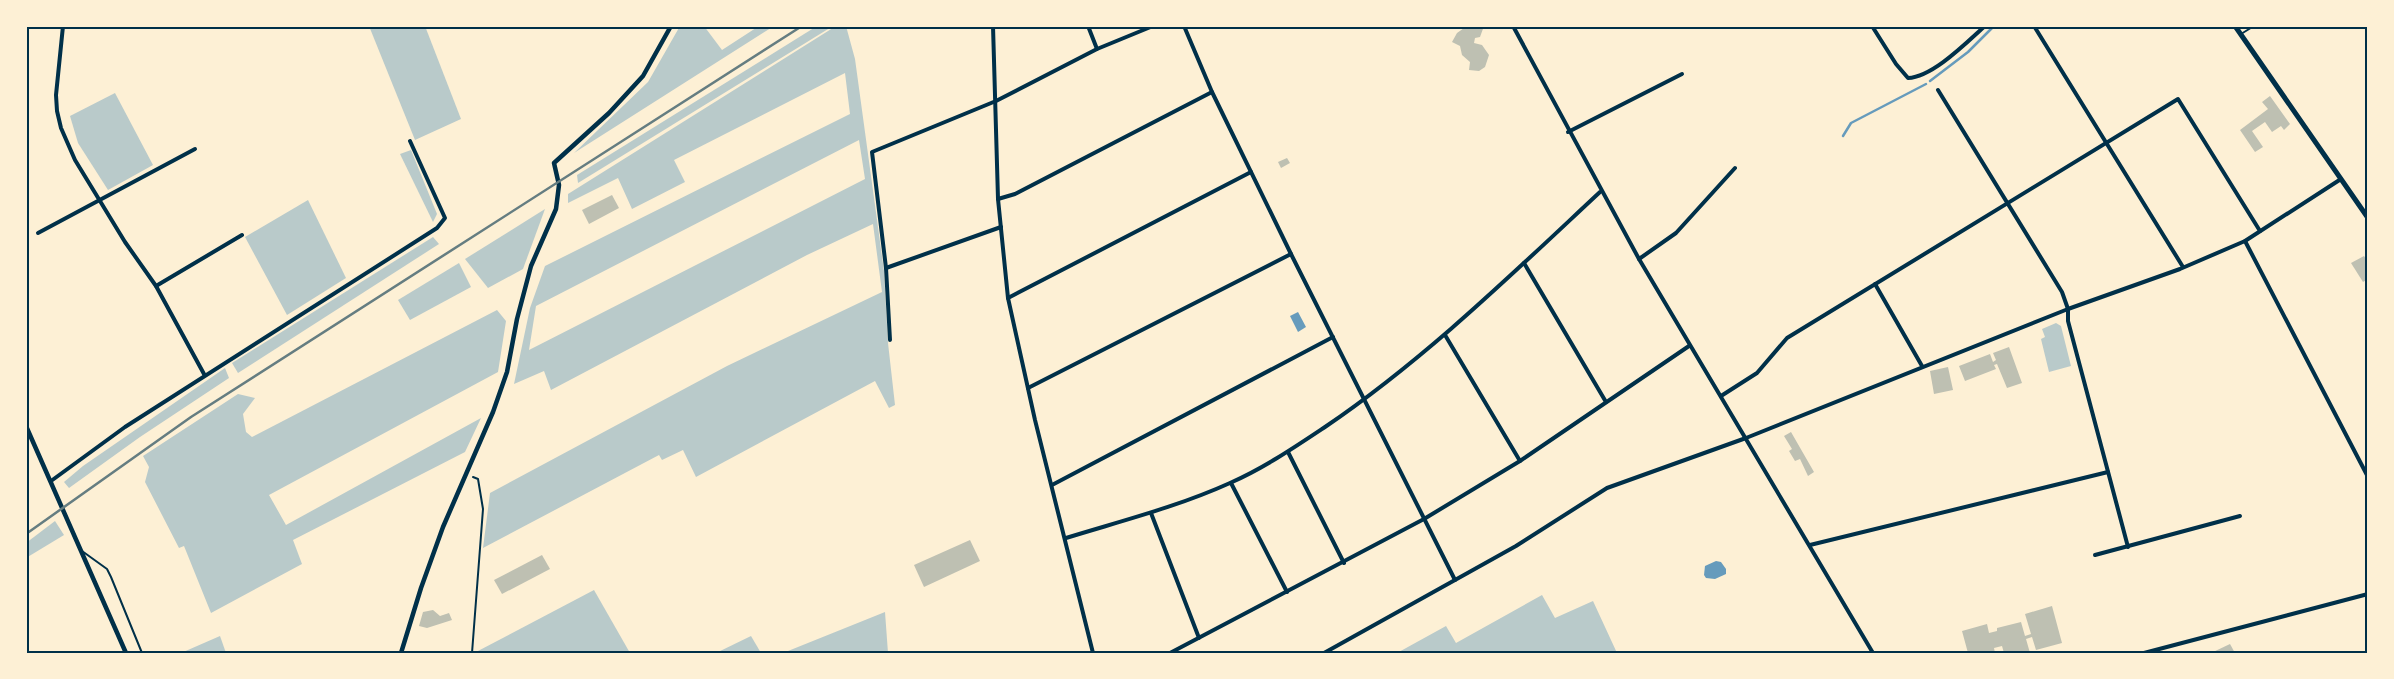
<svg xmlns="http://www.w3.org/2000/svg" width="2394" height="679" font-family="Karla,sans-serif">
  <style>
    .green { fill: #b9caca; fill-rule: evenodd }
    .water { fill: #669bbc }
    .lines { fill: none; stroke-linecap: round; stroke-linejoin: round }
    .stream { stroke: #669bbc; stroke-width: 2.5 }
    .building { fill: #bec0b2 }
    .path { stroke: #003049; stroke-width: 2 }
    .service { stroke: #003049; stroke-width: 2 }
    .minor { stroke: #003049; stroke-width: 4 }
    .tertiary { stroke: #003049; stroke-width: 4.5 }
    .secondary { stroke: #003049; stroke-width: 5 }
    .rail { stroke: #657d81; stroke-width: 2.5 }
    .neatline { fill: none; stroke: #003049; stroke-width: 2 }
  </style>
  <rect width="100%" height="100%" fill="#fdf0d5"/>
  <!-- green -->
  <g class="green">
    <path d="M369,26H425L461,119L415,140Z"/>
    <path d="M680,26H704L722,50L759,26H774L574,153L648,82Z"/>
    <path d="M817,26H833L578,183L577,175Z"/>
    <path d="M836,26H846L855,59L884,271L888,343L895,405L889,408L875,381L696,477L683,450L662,460L659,455L483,548L490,493L727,366L882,292L873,224L807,255L551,390L544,371L514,384L530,308L545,266L850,114L845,73L674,160L685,182L632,209L618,178L568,203V194ZM859,140L865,179L529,350L536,306Z"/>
    <path d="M115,93L153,165L108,190L78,143L70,116Z"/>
    <path d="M411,150L437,214L433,222L400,154Z"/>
    <path d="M308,200L346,278L287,315L245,237Z"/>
    <path d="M545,209L523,269L488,288L465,259Z"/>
    <path d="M433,237L439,244L238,373L232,363Z"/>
    <path d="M459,263L471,287L410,320L398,300Z"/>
    <path d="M497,310L506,321L498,372L269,495L286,525L481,418L465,452L293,540L302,564L211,613L184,546L179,548L145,482L149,467L143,456L238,394L255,398L243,414L246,432L252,437Z"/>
    <path d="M2056,323L2061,326L2071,366L2049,372L2041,339L2045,337L2042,329Z"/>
    <path d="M225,368L229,378L140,437L69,488L64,482L83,466Z"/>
    <path d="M55,521L64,535L26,558V543Z"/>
    <path d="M594,590L630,653H476V652Z"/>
    <path d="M1542,595L1555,618L1593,601L1617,653H1397L1446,626L1456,643Z"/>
    <path d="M885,612L888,653H779H783Z"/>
    <path d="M220,636L226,653H181Z"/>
    <path d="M751,636L761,653H716Z"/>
  </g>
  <!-- water -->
  <g class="water">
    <path d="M1298,312L1306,327L1298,332L1290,316Z"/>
    <path d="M1716,561L1721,562L1726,569V574L1715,579L1706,578L1704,575L1705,566Z"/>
  </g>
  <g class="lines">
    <!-- stream -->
    <g class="stream">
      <path d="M1930,81L1968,52L1994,26"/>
      <path d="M1843,136L1851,123L1926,84"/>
    </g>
  </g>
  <!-- building -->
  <g class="building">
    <path d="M1467,26H1484L1480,37L1475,38L1474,43L1482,45L1489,55L1485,67L1479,71L1469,70L1470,62L1462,55L1460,46L1452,42L1457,33Z"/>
    <path d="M2270,96L2290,124L2284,130L2281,126L2272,132L2265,122L2252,131L2263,147L2255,152L2240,130L2268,109L2262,102Z"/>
    <path d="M1287,158L1290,163L1281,168L1278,162Z"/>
    <path d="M612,195L619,208L589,224L582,210Z"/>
    <path d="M2364,256L2368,262V279L2363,282L2351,263Z"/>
    <path d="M2009,347L2022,383L2007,388L1997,364L1994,365L1996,369L1965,381L1959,366L1990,354L1993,362L1996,360L1993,353Z"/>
    <path d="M1948,367L1953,390L1934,394L1930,371Z"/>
    <path d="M1791,432L1814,472L1808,476L1800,459L1795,461L1789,451L1792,449L1784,436Z"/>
    <path d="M970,540L980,561L924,587L914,565Z"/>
    <path d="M542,555L550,569L502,594L494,580Z"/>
    <path d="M2052,606L2062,643L2036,650L2032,637L2026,639L2030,653H2004L2002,646L1994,648L1995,653H1968L1962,631L1987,624L1989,633L1997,631V628L2021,622L2025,636L2031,634L2025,614Z"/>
    <path d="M433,610L440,616L449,613L452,620L427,628L419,626L423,612Z"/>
    <path d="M2230,644L2235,653H2211Z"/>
  </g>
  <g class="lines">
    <!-- path -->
    <path class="path" d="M472,653L483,509L478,479L473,477"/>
    <!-- service -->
    <g class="service">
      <path d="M2241,34L2254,26"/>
      <path d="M82,551L107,569L111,577L142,653"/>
    </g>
    <!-- minor -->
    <g class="minor">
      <path d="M63,26L56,95L57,111L61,128L75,160L125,242L156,286L204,374"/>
      <path d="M993,26L998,199L1008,298L1035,420L1093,653"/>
      <path d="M1088,26L1097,49"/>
      <path d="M1184,26L1212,92L1291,254L1455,580"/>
      <path d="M1513,26L1639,259L1873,653"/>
      <path d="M1872,26L1896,64L1908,78C1933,77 1967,42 1985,26"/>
      <path d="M2034,26L2183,267"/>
      <path d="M1938,90L2062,292L2068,309V321L2128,547"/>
      <path d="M1568,132L1682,74"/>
      <path d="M998,199L1015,194L1212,92"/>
      <path d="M38,233L195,149"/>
      <path d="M2245,241L2368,477"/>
      <path d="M1639,259L1676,233L1735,168"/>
      <path d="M1524,263L1606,402"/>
      <path d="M886,268L1001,227"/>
      <path d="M1875,284L1922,366"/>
      <path d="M156,286L242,235"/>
      <path d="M1008,298L1251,172"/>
      <path d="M1445,335L1520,461"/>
      <path d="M890,340L886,268L872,152L996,101L1097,49L1153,26"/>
      <path d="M1028,388L1291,254"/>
      <path d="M1721,396L1757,373L1787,338L2178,99L2260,231"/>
      <path d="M1288,452L1344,563"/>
      <path d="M51,481L125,427L437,228L445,218L410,141"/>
      <path d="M1231,483L1287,592"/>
      <path d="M1052,485L1333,337"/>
      <path d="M1151,513L1199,638"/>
      <path d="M1066,538C1121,521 1177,507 1230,483C1264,468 1295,447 1325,427C1425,359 1512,274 1600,192"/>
      <path d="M1810,545L2108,472"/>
      <path d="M2095,555L2240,516"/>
      <path d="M1170,653L1424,519L1520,461L1689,346"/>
      <path d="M1324,653L1516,546L1607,488L1746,438L2068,309L2180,269L2245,241L2341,179"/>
      <path d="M2144,653L2368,594"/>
    </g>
    <!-- tertiary -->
    <g class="tertiary">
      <path d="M26,426L126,653"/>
      <path d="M401,653L421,588L443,527L493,412L507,372L517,319L531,266L556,209L559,185L554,163L609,113L643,76L671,26"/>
    </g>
    <!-- secondary -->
    <path class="secondary" d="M2235,26L2368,218"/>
    <!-- rail -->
    <path class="rail" d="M26,534L191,417L802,26"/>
  </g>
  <!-- border -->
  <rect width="2394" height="679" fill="none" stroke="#fdf0d5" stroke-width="55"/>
  <rect x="28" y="28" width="2338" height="624" class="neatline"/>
</svg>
